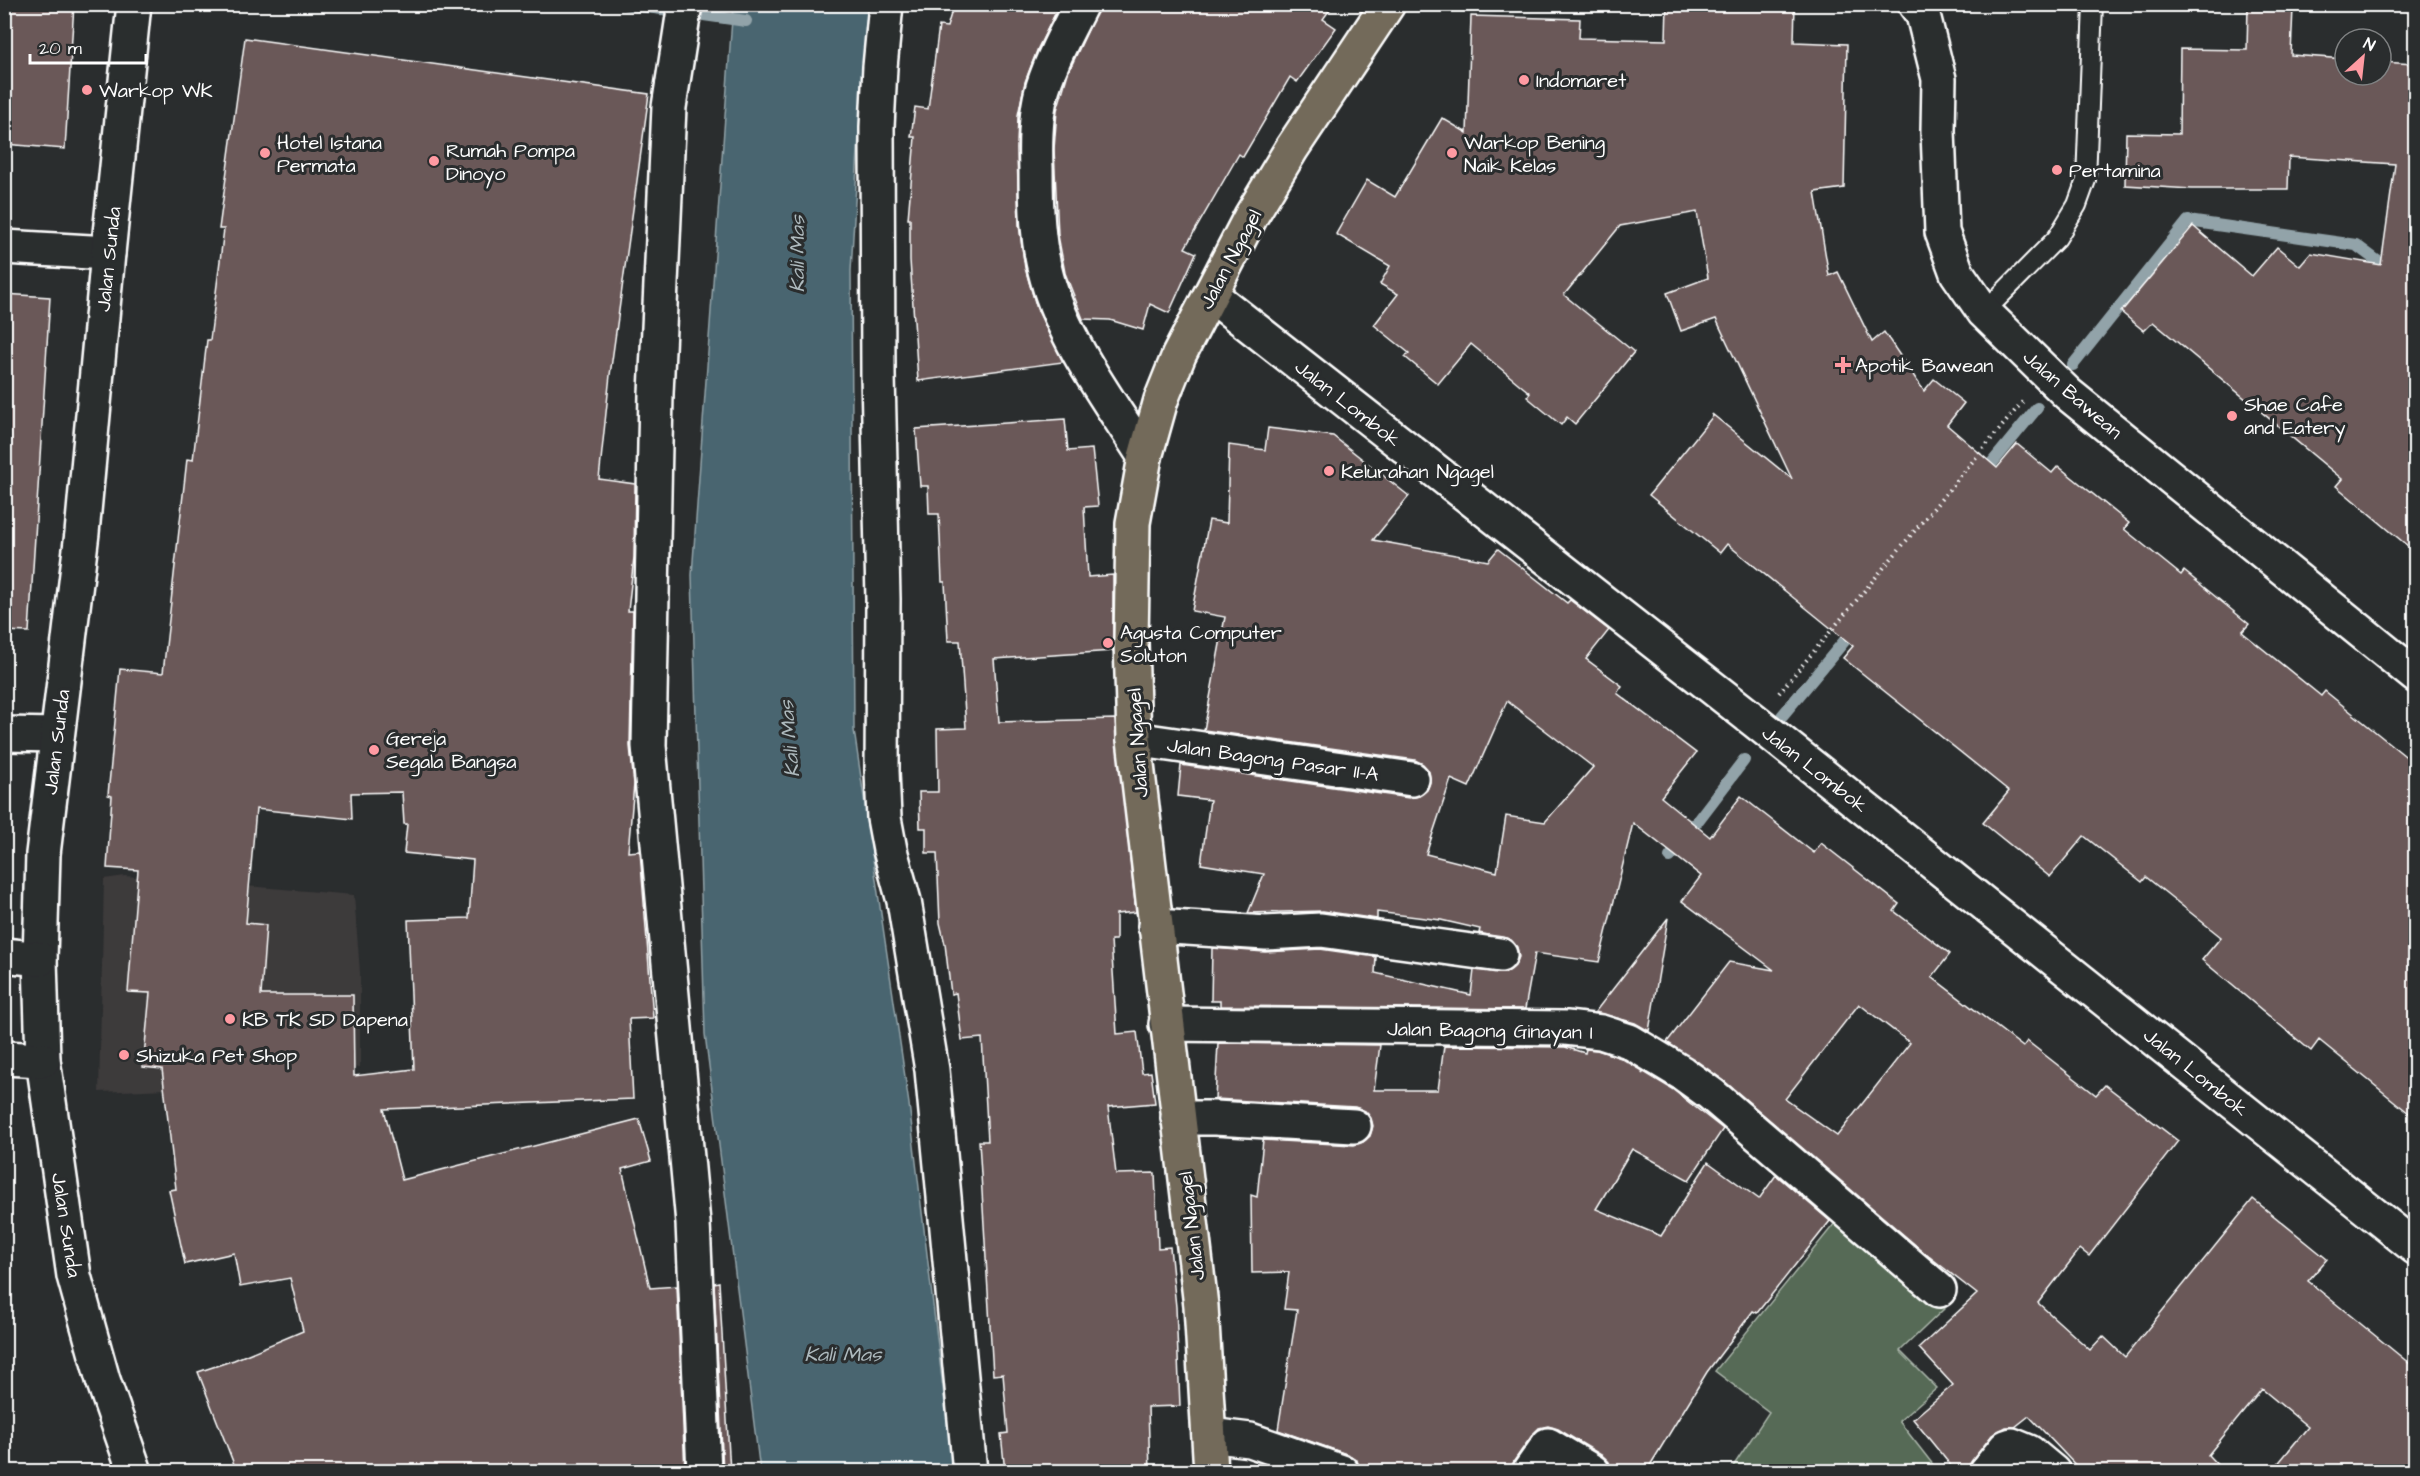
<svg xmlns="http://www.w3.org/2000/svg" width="2420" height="1476" font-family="'Architects Daughter',sans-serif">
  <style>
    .built { fill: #3d3a3b }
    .green { fill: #566b56; stroke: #aab5aa; stroke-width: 1.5 }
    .water { fill: #4a656f; stroke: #92a3a9; stroke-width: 1.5 }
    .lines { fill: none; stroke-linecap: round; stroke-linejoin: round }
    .stream { stroke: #92a3a9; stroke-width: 12 }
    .building { fill: #6a5858; stroke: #fff; stroke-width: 1.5; fill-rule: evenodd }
    .service-casing { stroke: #fff; stroke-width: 22 }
    .minor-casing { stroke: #fff; stroke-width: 38 }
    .tertiary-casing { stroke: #fff; stroke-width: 38 }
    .secondary-casing { stroke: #fff; stroke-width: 38 }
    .trunk-casing { stroke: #fff; stroke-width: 38 }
    .path { stroke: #fff; stroke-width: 4; stroke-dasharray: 1.5 4.5; stroke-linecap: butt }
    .service { stroke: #2a2d2e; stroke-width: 18 }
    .minor { stroke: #2a2d2e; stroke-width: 33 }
    .tertiary { stroke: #2a2d2e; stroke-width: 33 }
    .secondary { stroke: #2a2d2e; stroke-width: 33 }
    .trunk { stroke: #736b5a; stroke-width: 33 }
    .poi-dot { fill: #ff9aa2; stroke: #2a2d2e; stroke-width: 2 }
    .labels { text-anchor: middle; stroke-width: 6; stroke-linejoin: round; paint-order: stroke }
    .poi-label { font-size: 20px; fill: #fff; stroke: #2a2d2e; text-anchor: start }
    .street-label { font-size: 20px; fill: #fff; stroke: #2a2d2e }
    .water-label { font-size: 21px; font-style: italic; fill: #aebabe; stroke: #2a2d2e }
  </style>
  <rect width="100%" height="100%" fill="#2a2d2e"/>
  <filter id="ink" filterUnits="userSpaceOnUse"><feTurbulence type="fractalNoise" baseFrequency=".0167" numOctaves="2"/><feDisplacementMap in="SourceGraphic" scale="12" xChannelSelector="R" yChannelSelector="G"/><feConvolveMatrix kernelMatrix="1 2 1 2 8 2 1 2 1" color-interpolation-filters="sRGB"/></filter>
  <g filter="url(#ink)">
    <!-- built -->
    <path class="built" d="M125,876L354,895L360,972V1067L257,1085L99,1092L104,879Z"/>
    <!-- green -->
    <path class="green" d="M1839,1218L1946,1307L1900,1351L1937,1388L1899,1421L1938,1471H1730L1769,1412L1715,1371Z"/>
    <!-- water -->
    <path class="water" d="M733,5H873L860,115L851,271L854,730L909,1104L953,1471H760L705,1034L692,575Z"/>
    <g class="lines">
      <!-- stream -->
      <g class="stream">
        <path d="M626,4L746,21"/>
        <path d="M2073,365L2188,221L2356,245L2416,290"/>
        <path d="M1982,475L2037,408"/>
        <path d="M1782,716L1856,627"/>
        <path d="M1670,857L1744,760"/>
      </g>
    </g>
    <!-- building -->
    <g class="building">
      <path d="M4,4H74L65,149L4,144Z"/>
      <path d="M954,4H1060L1038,48L1025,82L1018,115L1017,149L1019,225L1025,268L1037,309L1063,362L918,381L910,260V219H908L915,137H911L915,107L928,109L939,26L947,27Z"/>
      <path d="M1100,4H1334L1323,19L1336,28L1297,82L1290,77L1243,157L1239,154L1185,248L1196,253L1169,313L1150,304L1143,330L1110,320L1083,319L1065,273L1058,235L1054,149L1057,110L1068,73Z"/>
      <path d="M1667,4H1795L1794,42L1847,44L1844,188L1815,192L1829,276L1838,272L1872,342L1884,332L1924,391L1934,379L1964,403L1947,425L1997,468L2017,444L2052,473L2058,466L2129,523L2124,529L2181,575L2184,571L2249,624L2242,632L2321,696L2325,691L2415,764V1118L2319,1040L2311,1051L2202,960L2221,937L2146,877L2142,882L2084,836L2050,877L1983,823L2009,791L1843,658L1853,646L1727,544L1720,553L1649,495L1713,416L1712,414L1792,479L1716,319L1681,331L1667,293L1708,278L1697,212L1620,226L1564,295L1634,352L1575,424L1567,417L1561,425L1527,397L1530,393L1471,344L1438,384L1405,357L1409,353L1374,325L1398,294L1380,284L1390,266L1336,234L1367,180L1395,197L1442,118L1467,133L1471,16L1580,19L1579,38L1666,40Z"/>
      <path d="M2248,6L2293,7L2291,55L2345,59V75H2381V62L2415,64V552L2336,486L2342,479L2153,322L2144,331L2121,312L2193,226L2252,276L2277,247L2300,266L2311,253L2381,265L2395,164L2289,157L2288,189H2192L2125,185L2126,133L2179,134L2180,49L2247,50Z"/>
      <path d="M245,38L649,94L610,375L599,479L635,484L634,557L628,611H633L630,746L634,784L628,852L640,851L653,1018L629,1019L633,1099L384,1109L402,1180L639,1119L651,1161L622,1169L650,1288L677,1286L685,1472H237L198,1372L234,1360L303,1331L290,1278L240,1287L234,1253L185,1264L169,1190L176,1189L162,1069L143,1067L150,993L128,992L138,870L107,868L112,796L108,795L120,669L163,673L187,459L193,460L207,340H210L224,229H219ZM402,792L404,824H407L404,853L473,860L469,918L408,920L414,1069L354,1076L353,995H261L266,925L246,923L256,809L352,819L351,793Z"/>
      <path d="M4,294L50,297L29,632L4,631Z"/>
      <path d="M1065,419L1068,451L1092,449L1098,506L1084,507L1088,577L1113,575V651L994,659L999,722L1115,719L1136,912L1116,914V940H1111L1117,1034L1137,1032L1142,1073L1151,1072L1155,1103L1108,1107L1116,1174L1155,1173L1158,1248L1170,1247L1176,1307L1180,1406L1148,1407L1150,1472H1005L1001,1434L1008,1433L1003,1374L993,1375L979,1141H988L982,1038L962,1040L956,993L951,994L945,944L940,923L937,853H926V828H920L919,792H938L937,729L966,728L960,641H948L945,582H942L939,514H929L928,486H920L916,429Z"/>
      <path d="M1268,428L1333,436L1409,496L1373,540L1488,561L1498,549L1567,603L1570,600L1609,630L1586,659L1622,686L1617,693L1696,753L1661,797L1710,837L1741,796L1814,853L1821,843L1899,904L1894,911L1950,954L1932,977L2023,1047L2027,1041L2096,1095L2105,1085L2178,1141L2089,1256L2080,1249L2038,1303L2090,1350L2103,1336L2125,1357L2253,1199L2327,1259L2308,1281L2415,1368V1472H2271L2308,1427L2262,1389L2208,1455L2224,1472H2082L2029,1416L2015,1427H2006L1992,1435L1968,1467L1963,1472H1956L1913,1419L1953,1385L1919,1348L1977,1294L1926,1254L1723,1080L1667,1042L1729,962L1774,970L1682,901L1701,876L1633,823L1599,962L1535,953L1525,1009L1220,1006V1001H1211L1212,948L1265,952L1320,949L1376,957L1375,973L1471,995L1474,970L1506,973L1515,966L1519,957L1517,947L1511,940L1479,933L1480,929L1441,920L1377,912V919L1323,911L1248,913L1264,874L1201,864L1210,800L1178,796L1181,765L1409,798L1419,796L1427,790L1430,782L1429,772L1423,764L1415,760L1204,730L1225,617L1192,611L1209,520L1227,523L1229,445L1265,450ZM1507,701L1593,767L1545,822L1506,816L1497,872L1426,854L1451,779L1469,787ZM1859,1004L1910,1043L1837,1136L1785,1099Z"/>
      <path d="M1668,918L1649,1031L1635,1023L1595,1012Z"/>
      <path d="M1218,1043L1380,1045L1374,1090H1438L1444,1046L1565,1047L1585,1053L1586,1049L1597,1050L1621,1058L1643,1071L1642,1074L1644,1072L1672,1089L1723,1129L1689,1180L1632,1149L1596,1209L1661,1236L1708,1162L1759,1199L1776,1175L1830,1221L1757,1313L1753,1311L1707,1372L1646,1472H1612L1609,1462L1603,1456L1558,1429L1548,1426L1539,1428L1533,1434L1514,1461L1510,1472H1360L1357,1460L1349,1455L1278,1430L1297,1310L1284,1309L1289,1272L1252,1273L1251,1195L1257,1197L1263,1140L1354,1145L1363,1142L1370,1136L1373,1126L1371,1118L1365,1111L1355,1107L1215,1099Z"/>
      <path d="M719,1282L730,1472H723L714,1283Z"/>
    </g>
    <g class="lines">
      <defs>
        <path id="service" d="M1984,312L2057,238L2077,205L2086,180L2093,4"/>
        <g id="minor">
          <path d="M685,4L669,107L656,394L649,746L693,1223L704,1472"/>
          <path d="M886,4L880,67L877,127L878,375L883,599L882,771L884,818L890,850L904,901L932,1070L970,1472"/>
          <path d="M1081,4C1067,31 1052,59 1043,87C1035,113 1035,143 1036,169C1036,205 1037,243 1047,278C1064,341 1110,402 1145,457"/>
          <path d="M1915,4L1923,15L1939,79L1938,131L1942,232L1957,273L1984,312L2068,394L2416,676"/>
          <path d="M1211,295L1755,721L2416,1248"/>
          <path d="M4,734L57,735"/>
          <path d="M1134,739L1412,779"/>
          <path d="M1155,926L1266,933L1321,930L1500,955"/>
          <path d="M1166,1024L1566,1028L1601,1032L1629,1041L1682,1073L1711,1094L1939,1290"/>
          <path d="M1178,1118H1215L1354,1126"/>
          <path d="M1209,1435L1250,1440L1342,1472"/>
          <path d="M1529,1472L1548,1445L1593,1472"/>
          <path d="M1986,1472L2006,1447L2012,1445L2029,1452L2053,1472"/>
        </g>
        <path id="tertiary" d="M4,247L108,253"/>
        <g id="secondary">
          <path d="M134,4L108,253L82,533L43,854L40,959L43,1060L74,1276L103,1380L135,1472"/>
          <path d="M4,955L40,959"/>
          <path d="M4,1058L43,1060"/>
        </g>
        <path id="trunk" d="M1211,1472L1201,1306L1134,739L1131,642L1133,523L1145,457L1161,400L1179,355L1251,216L1292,148L1388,4"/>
      </defs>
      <!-- service casing -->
      <use href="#service" class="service-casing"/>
      <!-- minor casing -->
      <use href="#minor" class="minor-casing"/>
      <!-- tertiary casing -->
      <use href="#tertiary" class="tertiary-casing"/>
      <!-- secondary casing -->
      <use href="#secondary" class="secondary-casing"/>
      <!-- trunk casing -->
      <use href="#trunk" class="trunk-casing"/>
      <!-- path -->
      <path class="path" d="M1779,693L2024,400"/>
      <!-- service -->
      <use href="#service" class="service"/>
      <!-- minor -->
      <use href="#minor" class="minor"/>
      <!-- tertiary -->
      <use href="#tertiary" class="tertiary"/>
      <!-- secondary -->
      <use href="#secondary" class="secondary"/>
      <!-- trunk -->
      <use href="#trunk" class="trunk"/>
    </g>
  </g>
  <!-- markers -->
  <g class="poi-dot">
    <circle cx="1524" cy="80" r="6"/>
    <circle cx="87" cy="90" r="6"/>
    <circle cx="265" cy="153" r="6"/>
    <circle cx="1452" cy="153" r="6"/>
    <circle cx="434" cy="161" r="6"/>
    <circle cx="2057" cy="170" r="6"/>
    <path d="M1840 356h6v6h6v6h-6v6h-6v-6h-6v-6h6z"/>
    <circle cx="2232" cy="416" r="6"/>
    <circle cx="1329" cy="471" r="6"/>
    <circle cx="1108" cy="643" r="6"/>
    <circle cx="374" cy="750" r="6"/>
    <circle cx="230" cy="1019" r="6"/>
    <circle cx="124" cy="1055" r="6"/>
  </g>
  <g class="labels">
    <!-- poi labels -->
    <g class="poi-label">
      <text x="1536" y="87">Indomaret</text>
      <text x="99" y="97">Warkop WK</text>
      <text x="277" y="149">Hotel Istana<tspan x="277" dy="23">Permata</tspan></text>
      <text x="1464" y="149">Warkop Bening<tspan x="1464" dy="23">Naik Kelas</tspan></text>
      <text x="446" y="157">Rumah Pompa<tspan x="446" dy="23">Dinoyo</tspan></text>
      <text x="2069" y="177">Pertamina</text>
      <text x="1855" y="372">Apotik Bawean</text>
      <text x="2244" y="411">Shae Cafe<tspan x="2244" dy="23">and Eatery</tspan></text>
      <text x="1341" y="478">Kelurahan Ngagel</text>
      <text x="1120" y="639">Agusta Computer<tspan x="1120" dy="23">Soluton</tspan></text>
      <text x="386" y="745">Gereja<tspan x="386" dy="23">Segala Bangsa</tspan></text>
      <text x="242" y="1026">KB TK SD Dapena</text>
      <text x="136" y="1062">Shizuka Pet Shop</text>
    </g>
    <!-- street labels -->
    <g class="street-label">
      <text transform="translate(108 259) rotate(-84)" y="7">Jalan Sunda</text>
      <text transform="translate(1230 259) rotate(-62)" y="7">Jalan Ngagel</text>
      <text transform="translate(2073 394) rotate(41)" y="7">Jalan Bawean</text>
      <text transform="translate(1348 403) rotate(38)" y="7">Jalan Lombok</text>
      <text transform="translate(56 742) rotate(-83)" y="7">Jalan Sunda</text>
      <text transform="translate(1137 743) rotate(-94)" y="7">Jalan Ngagel</text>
      <text transform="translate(1273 759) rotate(8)" y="7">Jalan Bagong Pasar II-A</text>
      <text transform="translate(1815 769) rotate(38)" y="7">Jalan Lombok</text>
      <text transform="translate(1490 1030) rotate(1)" y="7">Jalan Bagong Ginayan I</text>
      <text transform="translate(2196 1072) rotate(39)" y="7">Jalan Lombok</text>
      <text transform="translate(67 1225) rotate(81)" y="7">Jalan Sunda</text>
      <text transform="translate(1191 1226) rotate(-97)" y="7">Jalan Ngagel</text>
    </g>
    <!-- water labels -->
    <g class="water-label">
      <text transform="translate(797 254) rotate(-90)" y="7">Kali Mas</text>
      <text transform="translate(789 739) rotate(-95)" y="7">Kali Mas</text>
      <text x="843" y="1361">Kali Mas</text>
    </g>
  </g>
  <!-- margin -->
  <rect width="2420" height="1476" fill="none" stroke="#2a2d2e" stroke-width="24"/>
  <rect x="12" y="12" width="2396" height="1452" fill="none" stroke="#fff" stroke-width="2" filter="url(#ink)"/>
  <!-- north arrow -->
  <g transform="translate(2363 57) rotate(27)"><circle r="28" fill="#2a2d2e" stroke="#7f8182" stroke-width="1.5"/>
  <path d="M0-4.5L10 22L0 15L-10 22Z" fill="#ff9aa2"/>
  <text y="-9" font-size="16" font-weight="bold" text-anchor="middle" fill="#ffffff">N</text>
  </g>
  <!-- scale -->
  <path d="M30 54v9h116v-9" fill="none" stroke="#ffffff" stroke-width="3"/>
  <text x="39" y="54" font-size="18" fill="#ffffff" stroke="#2a2d2e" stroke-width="4.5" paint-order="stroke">20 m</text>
</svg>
